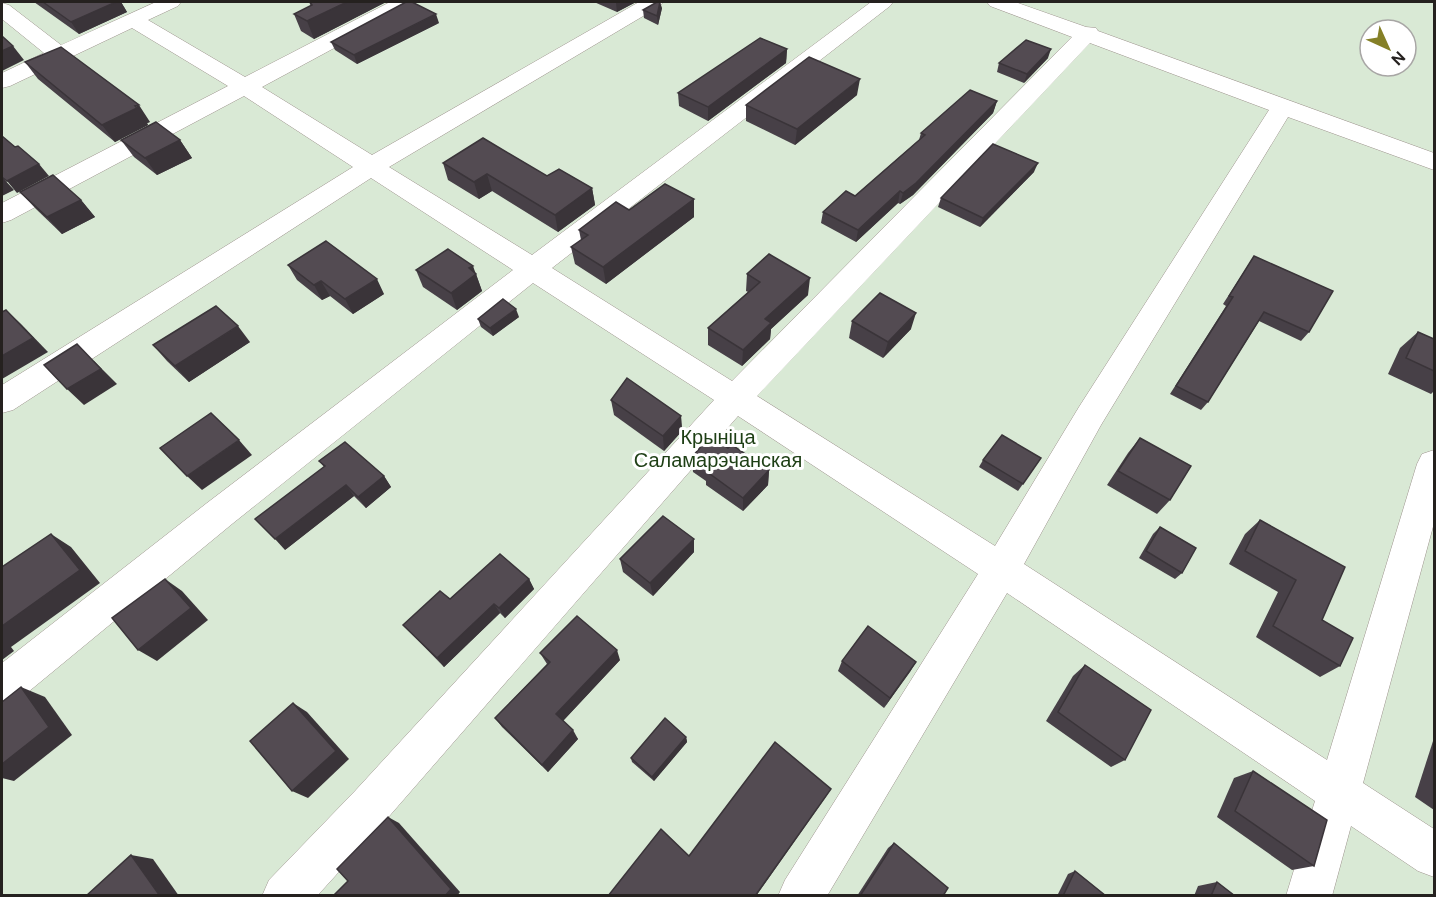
<svg xmlns="http://www.w3.org/2000/svg" width="1436" height="897" font-family="'DM Sans',sans-serif">
  <style>
    .green { fill: #d9e9d5; fill-rule: evenodd }
    .lines { fill: none; stroke-linecap: round; stroke-linejoin: round }
    .minor-casing { stroke: #9d938d; stroke-width: 1 }
    .minor { fill: #fff; fill-rule: evenodd }
    .wall { fill: #474047 }
    .shaded-wall { fill: #3a3439 }
    .building { fill: #534b52; stroke: #3a3439; stroke-width: 1.5 }
    .labels { text-anchor: middle; stroke-width: 6; stroke-linejoin: round; paint-order: stroke }
    .park-label { font-size: 20px; fill: #1e3f15; stroke: #fff }
  </style>
  <rect width="100%" height="100%" fill="#fef5f1"/>
  <!-- green -->
  <path class="green" d="M2,2H1434V895L2,896ZM1370,30H1406V66H1370Z"/>
  <g class="lines">
    <defs>
      <path id="minor" d="M156,2H181L178,6L148,20L245,77L390,2H415L412,6L262,87L372,155L639,2H663L660,6L389,167L532,255L871,2H893L890,6L552,268L732,381L1072,37L990,6L987,2H1015L1086,27L1096,28L1098,31L1434,153V170L1288,117L1101,425L1024,564L1327,760L1417,464L1422,454L1434,450V523L1363,783L1434,829V877L1418,871L1351,826L1332,896H1286L1315,801L1007,593L827,896H778L785,880L978,574L738,416L385,821L317,896H262L269,880L355,791L714,400L533,283L232,524L16,702L2,708V663L207,503L513,270L371,178L13,410L2,413V385L353,167L244,96L11,220L2,223V203L228,86L132,28L10,86L2,88V73L44,53L2,19V3L9,5L61,45ZM1090,43L1269,110L1079,407L995,546L757,396Z"/>
    </defs>
    <!-- minor casing -->
    <use href="#minor" class="minor-casing"/>
    <!-- minor -->
    <use href="#minor" class="minor"/>
  </g>
  <!-- wall -->
  <g class="wall">
    <path d="M34,2H121L127,12L79,34Z"/>
    <path d="M309,2H386L314,39L301,31L294,14L311,6Z"/>
    <path d="M594,2H636L617,12Z"/>
    <path d="M662,8L658,25L644,18L643,10Z"/>
    <path d="M439,23L357,64L335,50L331,42Z"/>
    <path d="M787,49L786,63L708,121L679,106L678,93Z"/>
    <path d="M1048,58L1024,83L997,72L999,63Z"/>
    <path d="M25,62L150,122L147,123L148,125L115,142L38,79Z"/>
    <path d="M857,95L795,145L746,121V105Z"/>
    <path d="M997,101L993,113L913,195L900,204L898,203L856,242L821,223L823,212L855,196L919,140L921,133Z"/>
    <path d="M121,140H180L192,158L157,175L134,157Z"/>
    <path d="M443,163L547,176L592,188L595,205L558,232L492,191L479,199L448,180Z"/>
    <path d="M1034,172L980,227L938,207L941,198Z"/>
    <path d="M20,192L81,200L95,217L62,234L36,209Z"/>
    <path d="M694,199V217L606,284L575,264L571,247L581,240L579,230L629,210Z"/>
    <path d="M1254,256L1309,332L1301,341L1259,321L1208,402L1201,410L1170,394L1226,306L1223,304Z"/>
    <path d="M288,265L384,294L353,314L330,296L322,300L297,280Z"/>
    <path d="M416,270L475,273L476,274L482,291L457,310L423,287Z"/>
    <path d="M747,274L808,295L771,329L770,339L742,366L708,345V328L748,292L746,291Z"/>
    <path d="M519,317L493,336L481,327L478,319Z"/>
    <path d="M852,321L911,329L883,358L849,338Z"/>
    <path d="M1418,332L1434,339V391L1431,394L1388,374L1400,348Z"/>
    <path d="M250,342L189,382L167,361L153,345Z"/>
    <path d="M611,400L681,416L682,431L664,451L614,415Z"/>
    <path d="M1140,438L1170,500L1157,514L1107,485L1128,453Z"/>
    <path d="M728,448L769,470L768,485L743,511L706,485V481L693,472L692,457Z"/>
    <path d="M1041,458L1018,491L979,467L983,460Z"/>
    <path d="M319,461L384,476L391,487L366,508L354,496L285,550L324,467Z"/>
    <path d="M1260,520L1322,620L1340,666L1320,677L1256,637L1278,592L1229,564L1245,534Z"/>
    <path d="M1160,527L1182,573L1175,579L1139,558L1153,534Z"/>
    <path d="M694,539V552L653,596L623,572L620,559Z"/>
    <path d="M529,579L534,589L505,618L500,613L444,667L403,625L450,599Z"/>
    <path d="M540,653L620,660L563,721L578,739L548,772L502,727L495,718L547,664Z"/>
    <path d="M842,661L916,662L884,708L838,671Z"/>
    <path d="M1085,665L1125,760L1111,767L1046,721L1073,676Z"/>
    <path d="M686,737L687,742L654,781L632,762L631,758Z"/>
    <path d="M1434,738V810L1415,797Z"/>
    <path d="M1253,771L1314,866L1292,870L1217,817L1234,778Z"/>
    <path d="M894,843L943,896H857L888,848Z"/>
    <path d="M1075,871L1106,896H1057L1068,874Z"/>
    <path d="M1217,882L1235,896H1194L1198,886Z"/>
  </g>
  <!-- shaded-wall -->
  <g class="shaded-wall">
    <path d="M116,2H121L127,12L79,34L71,22Z"/>
    <path d="M347,2H386L314,39L307,21Z"/>
    <path d="M619,2H636L617,12L616,3Z"/>
    <path d="M660,2L662,8L658,25L657,16Z"/>
    <path d="M436,14L439,23L357,64L354,55Z"/>
    <path d="M13,46L24,60L2,71V51Z"/>
    <path d="M787,49L786,63L708,121V107Z"/>
    <path d="M1051,49L1048,58L1024,83L1027,74Z"/>
    <path d="M860,79L857,95L795,145L797,129Z"/>
    <path d="M997,101L993,113L913,195L900,204L903,193Z"/>
    <path d="M139,105L150,122L147,123L148,125L115,142L102,125Z"/>
    <path d="M180,140L192,158L157,175L145,158Z"/>
    <path d="M1038,163L1034,172L980,227L983,218Z"/>
    <path d="M39,164L49,176L17,193L7,181Z"/>
    <path d="M487,174L492,191L479,199L474,182Z"/>
    <path d="M2,178H3L14,190L2,196Z"/>
    <path d="M592,188L595,205L558,232L555,215Z"/>
    <path d="M900,191L898,203L856,242L858,230Z"/>
    <path d="M694,199V217L606,284L603,267Z"/>
    <path d="M81,200L95,217L62,234L47,217Z"/>
    <path d="M473,266L482,291L457,310L451,293L469,268Z"/>
    <path d="M810,278L808,295L771,329L770,339L742,366L743,350L765,319Z"/>
    <path d="M377,279L384,294L353,314L345,299Z"/>
    <path d="M321,281L330,296L322,300L314,285Z"/>
    <path d="M516,309L519,317L493,336L490,328Z"/>
    <path d="M6,310L21,324L48,352L2,379V356Z"/>
    <path d="M916,313L911,329L883,358L888,342Z"/>
    <path d="M238,326L250,342L189,382L175,366Z"/>
    <path d="M94,361L117,384L84,405L67,389Z"/>
    <path d="M681,416L682,431L664,451L663,436Z"/>
    <path d="M239,440L252,455L202,490L187,476Z"/>
    <path d="M769,470L768,485L743,511V498Z"/>
    <path d="M384,476L391,487L366,508L358,497Z"/>
    <path d="M346,485L354,496L285,550L275,539Z"/>
    <path d="M51,534L71,547L100,583L11,647L14,651L2,660V626Z"/>
    <path d="M694,539V552L653,596L650,583Z"/>
    <path d="M165,579L182,591L208,620L157,661L138,650Z"/>
    <path d="M529,579L534,589L505,618L499,608Z"/>
    <path d="M494,604L500,613L444,667L437,658Z"/>
    <path d="M617,650L620,660L561,723L556,714Z"/>
    <path d="M916,662L910,672L884,708L890,698Z"/>
    <path d="M21,687L45,697L72,735L14,781L2,778V764Z"/>
    <path d="M293,703L307,712L349,759L308,798L292,791Z"/>
    <path d="M573,730L578,739L548,772L542,765Z"/>
    <path d="M686,737L687,742L654,781L652,777Z"/>
    <path d="M831,789L825,798L756,896H755Z"/>
    <path d="M388,817L399,823L460,892L457,896H445Z"/>
    <path d="M131,855L153,859L179,896H160Z"/>
  </g>
  <!-- building -->
  <g class="building">
    <path d="M43,2H116L71,22Z"/>
    <path d="M310,2H347L307,21L294,14L312,5Z"/>
    <path d="M406,2H412L436,14L354,55L331,42Z"/>
    <path d="M657,2H660L657,16L643,10Z"/>
    <path d="M2,36L13,46L2,51Z"/>
    <path d="M760,38L787,49L708,107L678,93Z"/>
    <path d="M1026,40L1051,49L1027,74L999,63Z"/>
    <path d="M61,47L139,105L135,106L137,108L102,125L25,62Z"/>
    <path d="M809,57L860,79L797,129L746,105Z"/>
    <path d="M970,90L997,101L916,183L903,193L900,191L858,230L823,212L846,191L855,196L925,135L921,133Z"/>
    <path d="M156,122L180,140L145,158L121,140Z"/>
    <path d="M2,136L15,147L18,146L39,164L7,181L3,178H2Z"/>
    <path d="M483,138L547,176L559,169L592,188L555,215L487,174L474,182L443,163Z"/>
    <path d="M993,144L1038,163L983,218L941,198Z"/>
    <path d="M53,175L81,200L47,217L20,192Z"/>
    <path d="M665,184L694,199L603,267L571,247L588,235L579,230L616,202L629,210Z"/>
    <path d="M326,241L377,279L345,299L321,281L314,285L288,265Z"/>
    <path d="M448,249L473,266L469,268L476,274L451,293L416,270Z"/>
    <path d="M769,254L810,278L765,319L771,323L743,350L708,328L760,282L747,274Z"/>
    <path d="M1254,256L1333,291L1309,332L1264,312L1208,402L1176,386L1233,297L1229,296Z"/>
    <path d="M880,293L916,313L888,342L852,321Z"/>
    <path d="M503,299L516,309L490,328L478,319Z"/>
    <path d="M216,306L238,326L175,366L153,345Z"/>
    <path d="M6,310L33,338L2,356V312Z"/>
    <path d="M1418,332L1434,339V371L1406,358Z"/>
    <path d="M77,344L101,369L67,389L44,365Z"/>
    <path d="M627,378L681,416L663,436L611,400Z"/>
    <path d="M211,413L239,440L187,476L160,448Z"/>
    <path d="M1002,435L1041,458L1023,484L983,460Z"/>
    <path d="M710,436L728,448L732,445L769,470L743,498L706,471L708,468L692,457Z"/>
    <path d="M1140,438L1191,466L1170,500L1118,471Z"/>
    <path d="M345,442L384,476L358,497L346,485L275,539L255,519L325,466L319,461Z"/>
    <path d="M663,516L694,539L650,583L620,559Z"/>
    <path d="M1260,520L1345,567L1322,620L1353,638L1340,666L1273,626L1296,580L1245,551Z"/>
    <path d="M1160,527L1196,548L1182,573L1146,551Z"/>
    <path d="M51,534L80,570L2,626V567Z"/>
    <path d="M500,554L529,579L499,608L494,604L437,658L403,625L440,591L450,599Z"/>
    <path d="M165,579L191,608L138,650L112,618Z"/>
    <path d="M577,616L617,650L556,714L573,730L542,765L495,718L550,662L540,653Z"/>
    <path d="M868,626L916,662L890,698L842,661Z"/>
    <path d="M1085,665L1151,710L1125,760L1058,712Z"/>
    <path d="M21,687L49,727L2,764V702Z"/>
    <path d="M293,703L336,751L292,791L250,741Z"/>
    <path d="M665,718L686,737L652,777L631,758Z"/>
    <path d="M775,742L831,789L755,896H608L661,829L689,856Z"/>
    <path d="M1253,771L1327,820L1314,866L1235,811Z"/>
    <path d="M388,817L451,889L445,896H333L348,881L337,869Z"/>
    <path d="M894,843L948,888L943,896H860Z"/>
    <path d="M131,855L160,896H86Z"/>
    <path d="M1075,871L1106,896H1063Z"/>
    <path d="M1217,882L1235,896H1211Z"/>
  </g>
  <g class="labels">
    <!-- park labels -->
    <g class="park-label">
      <text x="718" y="444">Крыніца<tspan x="718" dy="23">Саламарэчанская</tspan></text>
    </g>
  </g>
  <!-- border -->
  <rect width="1436" height="897" fill="none" stroke="#25211f" stroke-width="6"/>
  <!-- north arrow -->
  <g transform="translate(1388 48) rotate(135)"><circle r="28" fill="#ffffff" stroke="#a8a6a5" stroke-width="1.5"/>
  <path d="M0-4.5L10 22L0 15L-10 22Z" fill="#858027"/>
  <text y="-9" font-size="16" font-weight="bold" text-anchor="middle" fill="#25211f">N</text>
  </g>
</svg>
